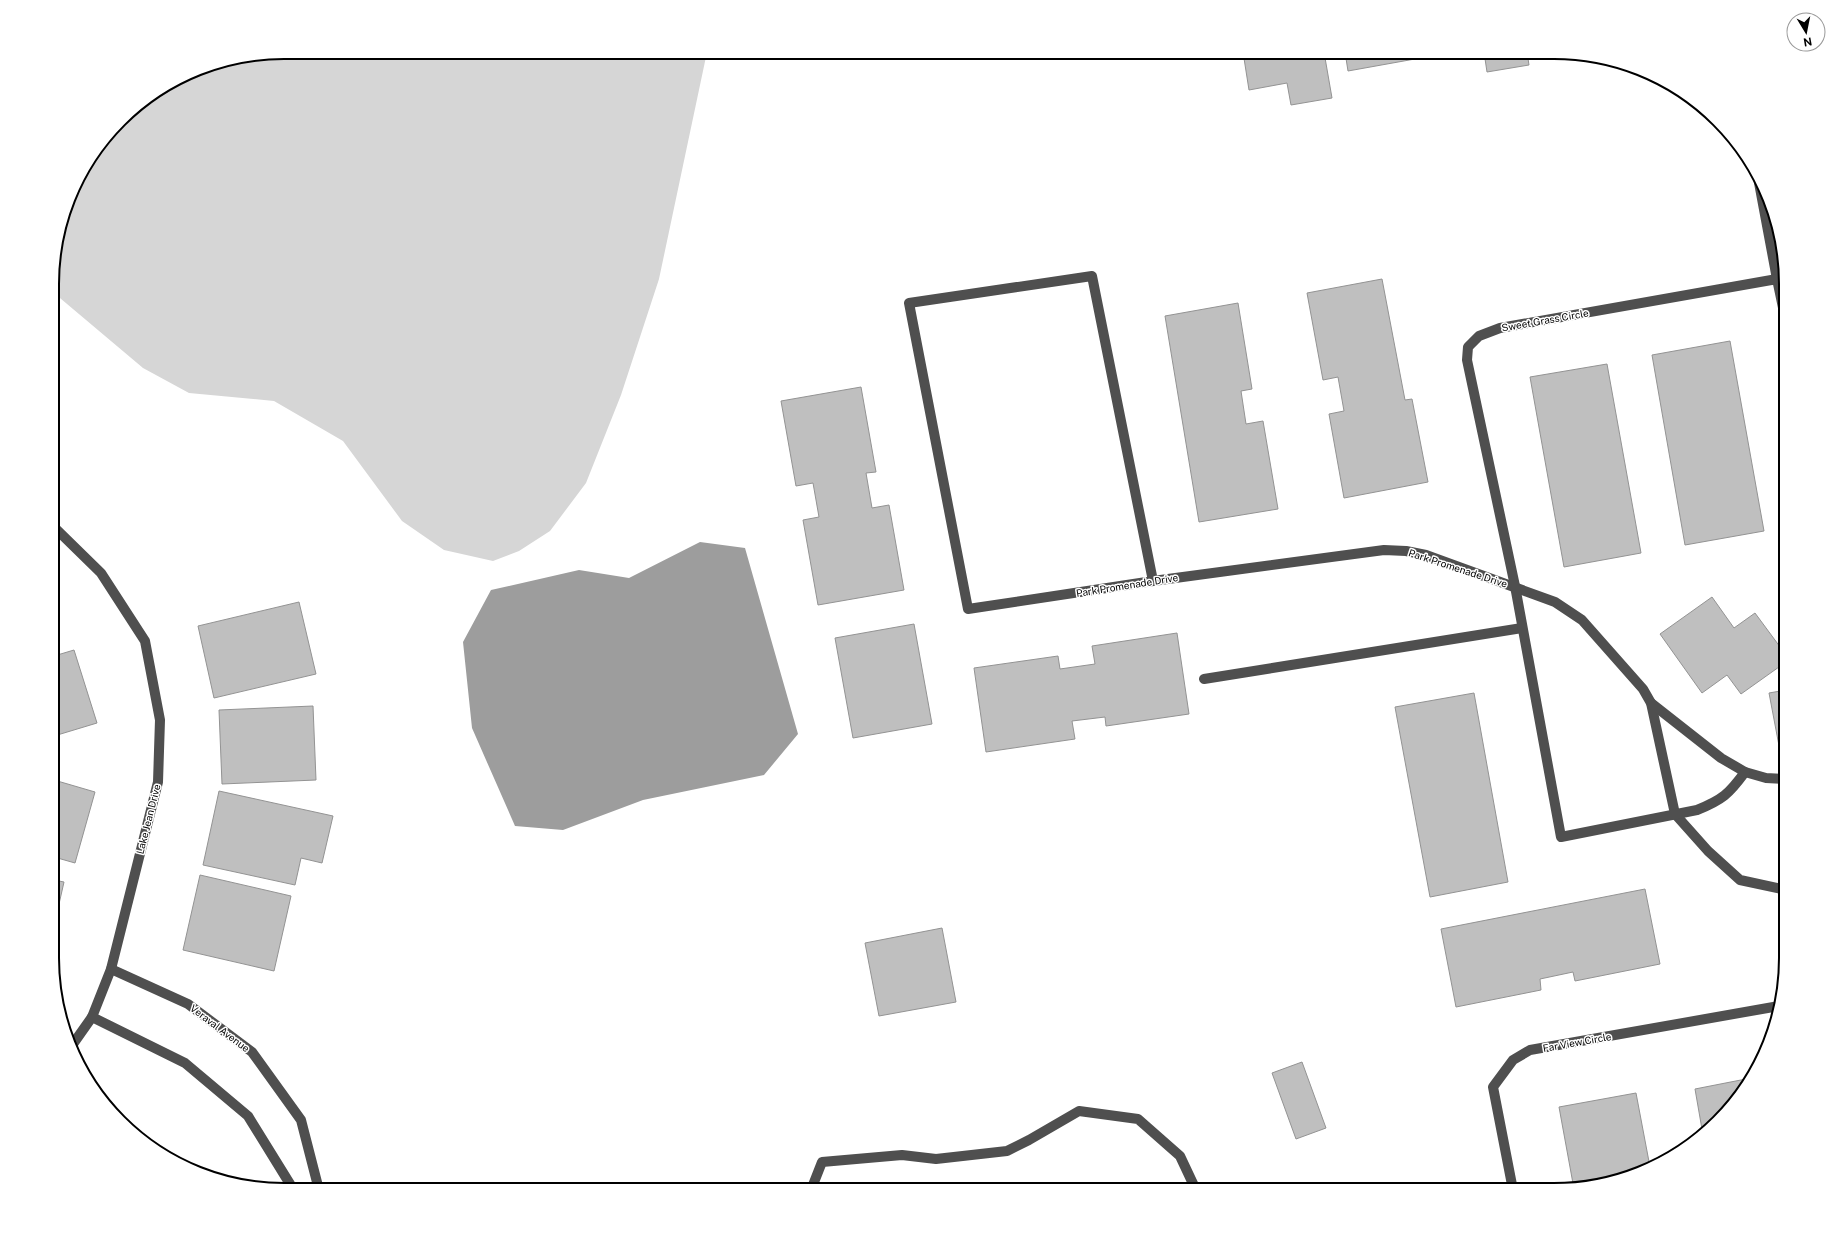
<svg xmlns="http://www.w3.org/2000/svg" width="1838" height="1242" font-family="'Public Sans',sans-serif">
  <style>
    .green { fill: #d6d6d6 }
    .water { fill: #9d9d9d }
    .building { fill: #bfbfbf; stroke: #939393 }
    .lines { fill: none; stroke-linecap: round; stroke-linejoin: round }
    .minor { stroke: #4f4f4f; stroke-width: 10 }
    .labels { text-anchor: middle; stroke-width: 3; stroke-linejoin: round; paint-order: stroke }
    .street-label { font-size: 10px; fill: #000; stroke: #fff }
    .rim { fill: none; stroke: #000; stroke-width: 2 }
  </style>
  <rect width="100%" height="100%" fill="#fff"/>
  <!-- green -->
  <path class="green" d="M284,52H707L659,279L621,395L586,483L550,531L519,551L493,561L444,550L402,521L343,441L274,401L189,393L143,368L54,293V254L76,181L131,110L195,70Z"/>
  <!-- water -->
  <path class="water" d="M700,542L745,548L798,734L764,775L643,800L563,830L515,826L472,728L463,642L491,590L579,570L629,578Z"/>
  <!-- building -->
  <g class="building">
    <path d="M1243,52H1324L1332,98L1291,105L1287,83L1249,90Z"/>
    <path d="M1345,52H1425L1426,57L1348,71Z"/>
    <path d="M1446,52H1471L1447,56Z"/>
    <path d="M1484,52H1527L1529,65L1487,72Z"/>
    <path d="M1382,279L1405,400L1412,399L1428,482L1344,498L1329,414L1344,411L1338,377L1323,380L1307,293Z"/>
    <path d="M1238,303L1252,389L1241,391L1246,424L1263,421L1278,509L1199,522L1165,316Z"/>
    <path d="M1730,341L1764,531L1685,545L1652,355Z"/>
    <path d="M1607,364L1641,553L1564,567L1530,377Z"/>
    <path d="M861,387L876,472L866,473L872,508L889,505L904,590L818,605L803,520L819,517L813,483L796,486L781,401Z"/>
    <path d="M1712,597L1734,628L1755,613L1786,655V662L1741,694L1727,675L1702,693L1660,634Z"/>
    <path d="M299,602L316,674L214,698L198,626Z"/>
    <path d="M914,624L932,724L853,738L835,638Z"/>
    <path d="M1177,633L1189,714L1106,726L1105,717L1072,721L1075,739L986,752L974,668L1058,656L1060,669L1095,664L1092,646Z"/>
    <path d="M74,650L97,723L54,736V656Z"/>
    <path d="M1786,690V750L1780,751L1769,693Z"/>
    <path d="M1474,693L1508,882L1430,897L1395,707Z"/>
    <path d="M313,706L316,780L222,784L219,710Z"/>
    <path d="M54,780L95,792L75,863L54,857Z"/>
    <path d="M219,791L333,816L322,863L301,858L295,885L203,865Z"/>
    <path d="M200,875L291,896L274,971L183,950Z"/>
    <path d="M54,880L64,882L54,926Z"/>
    <path d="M1645,889L1660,964L1575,981L1573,972L1540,979L1541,990L1456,1007L1441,929Z"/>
    <path d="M942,928L956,1002L879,1016L865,943Z"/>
    <path d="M1302,1062L1326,1128L1296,1139L1272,1073Z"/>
    <path d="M1751,1078L1747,1087L1703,1135L1695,1089Z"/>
    <path d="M1636,1093L1650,1167L1614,1182L1574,1189L1559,1107Z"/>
  </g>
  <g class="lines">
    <!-- minor -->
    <g class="minor">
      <path d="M1757,172L1777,279"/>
      <path d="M54,527L101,573L145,641L160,720L158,782L111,969L92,1017L73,1044"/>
      <path d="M1153,581L1092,276L909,303L968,609L1153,581L1384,550L1406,551L1426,555L1555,602L1582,620L1643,689L1651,703L1675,814L1708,851L1740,880L1786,890"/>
      <path d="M1204,679L1522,628"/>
      <path d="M1651,703L1721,758L1745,772L1766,778L1786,779"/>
      <path d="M1745,772C1729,794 1722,800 1697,810L1561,837L1515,586L1467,360L1468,347L1479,336L1500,328L1777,279L1786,322"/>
      <path d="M111,969L188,1004L252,1052L301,1120L319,1190"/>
      <path d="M92,1017L185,1063L248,1116L290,1184L291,1190"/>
      <path d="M811,1190L822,1162L902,1155L936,1159L1007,1151L1029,1140L1079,1111L1138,1119L1180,1156L1196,1190"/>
      <path d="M1513,1190L1493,1087L1513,1060L1530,1050L1779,1006"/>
    </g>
  </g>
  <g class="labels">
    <!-- street labels -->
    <g class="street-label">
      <text transform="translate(1545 320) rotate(-10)" y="4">Sweet Grass Circle</text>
      <text transform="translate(1458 568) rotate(18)" y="4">Park Promenade Drive</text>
      <text transform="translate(1127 585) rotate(-9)" y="4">Park Promenade Drive</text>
      <text transform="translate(148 819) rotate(-76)" y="4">Lake Jean Drive</text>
      <text transform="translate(220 1028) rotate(37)" y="4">Veraval Avenue</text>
      <text transform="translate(1577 1042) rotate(-10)" y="4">Far View Circle</text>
    </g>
  </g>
  <!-- crop -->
  <path d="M0 0H1838V1242H0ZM284 59H1554A225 225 0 0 1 1779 284V958A225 225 0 0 1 1554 1183H284A225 225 0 0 1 59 958V284A225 225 0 0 1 284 59Z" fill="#fff" fill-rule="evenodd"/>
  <path class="rim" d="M284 59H1554A225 225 0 0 1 1779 284V958A225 225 0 0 1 1554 1183H284A225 225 0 0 1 59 958V284A225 225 0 0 1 284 59Z"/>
  <!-- north arrow -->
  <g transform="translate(1806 32) rotate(170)"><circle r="19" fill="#ffffff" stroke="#999999"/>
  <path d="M0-3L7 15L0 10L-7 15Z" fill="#000000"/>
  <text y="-6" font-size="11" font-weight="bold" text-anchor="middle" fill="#000000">N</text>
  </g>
</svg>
